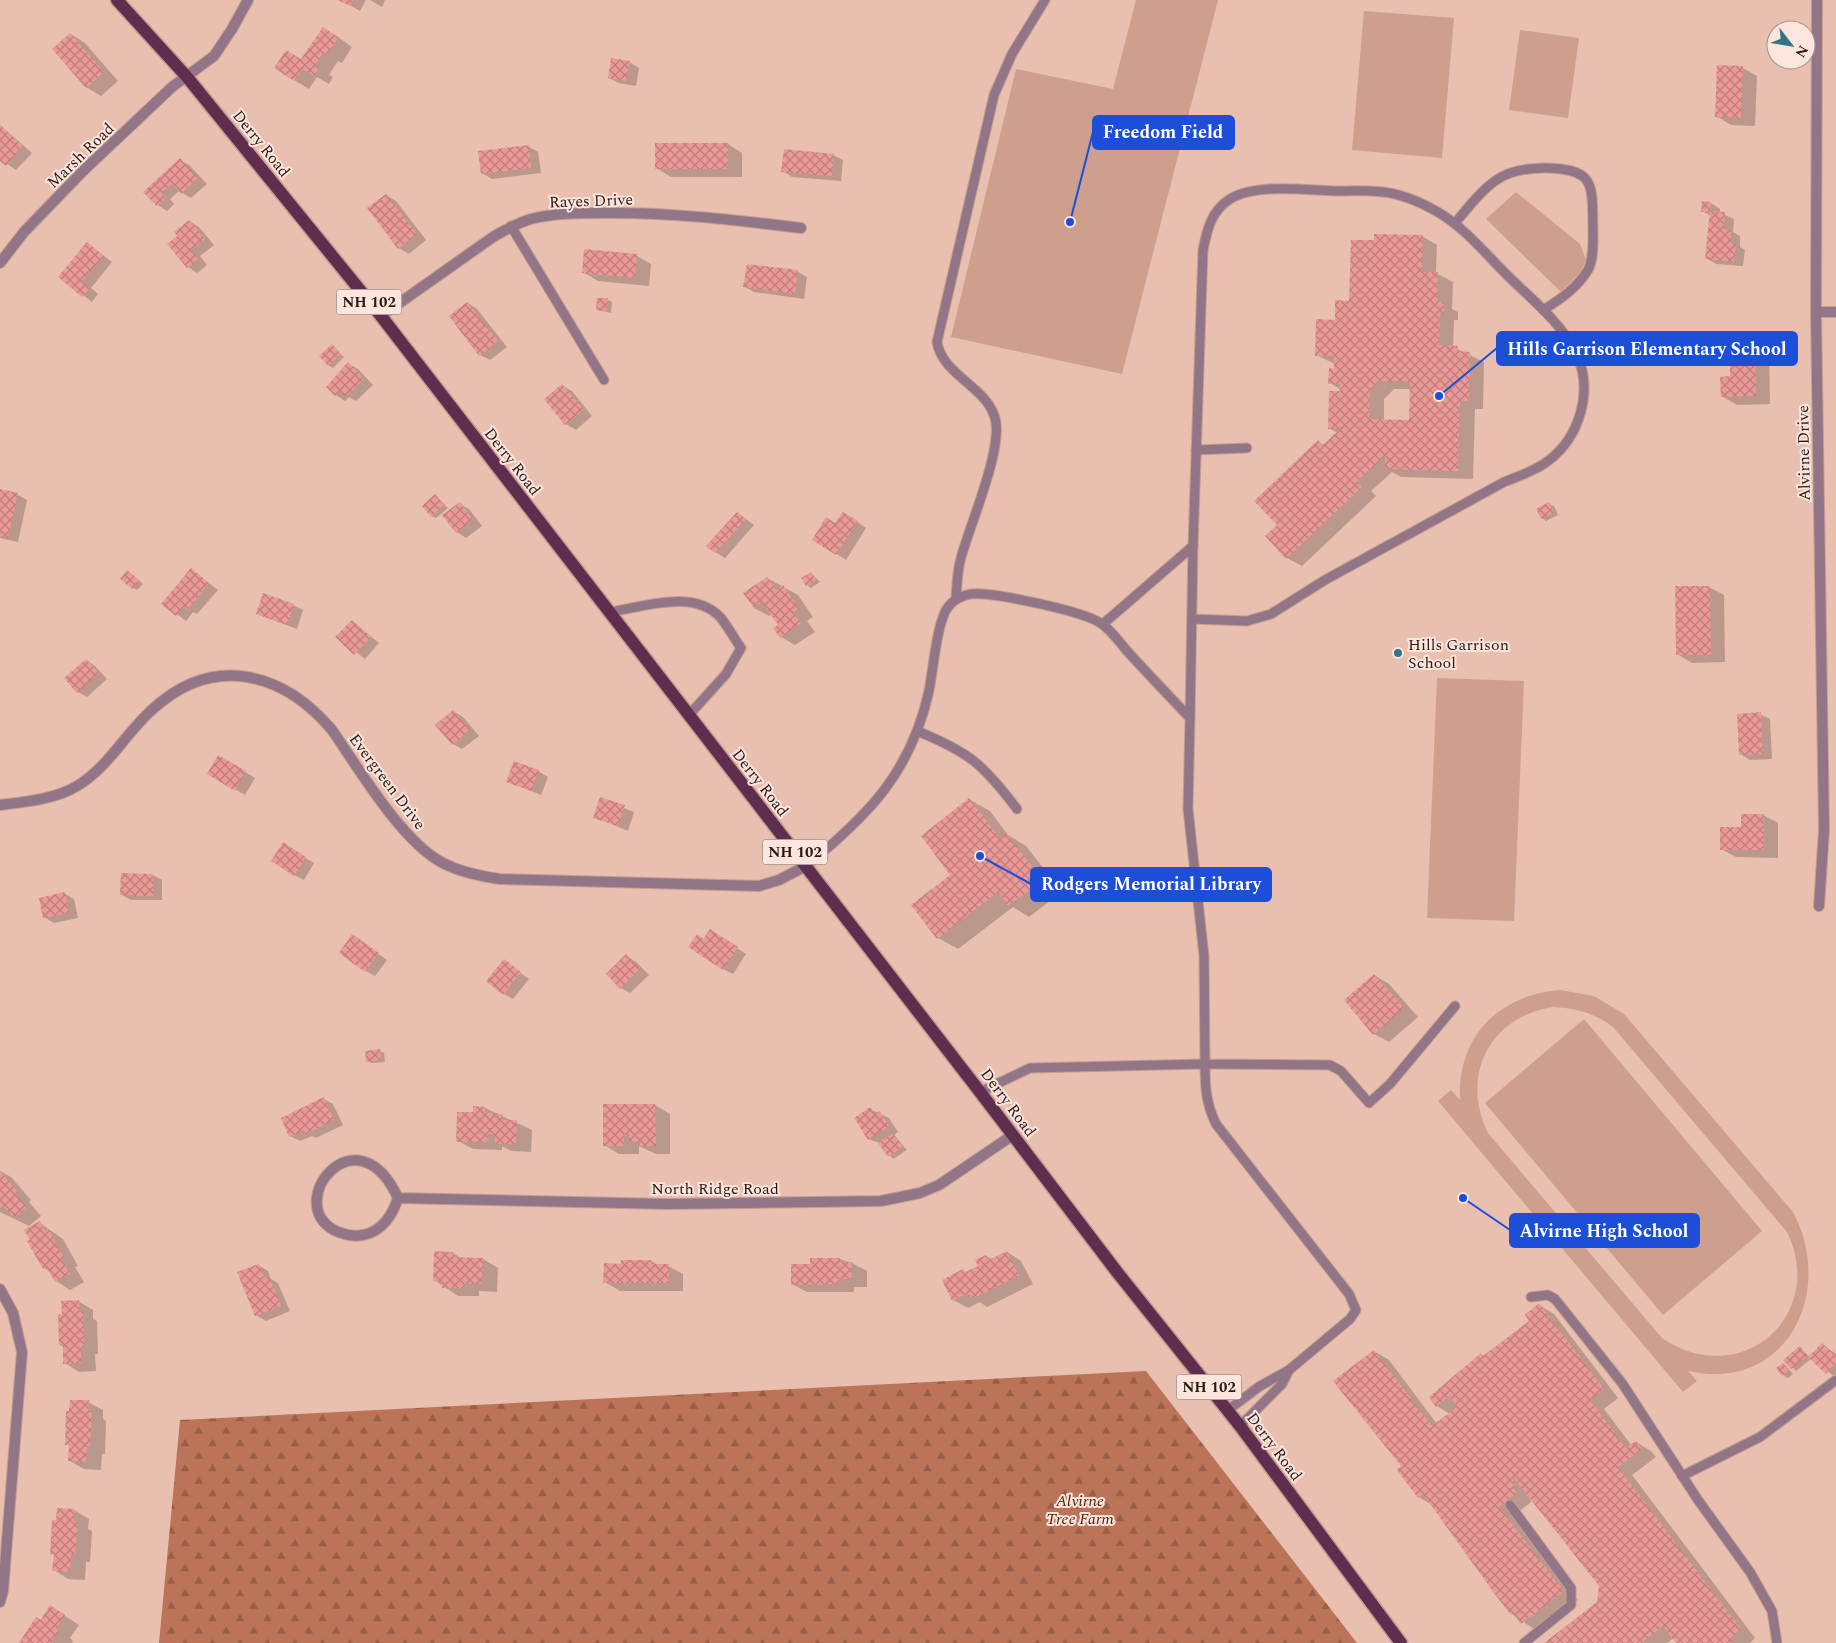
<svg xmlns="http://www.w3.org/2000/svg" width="1836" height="1643" font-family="Spectral,serif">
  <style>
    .green { fill: #cf9f8e; fill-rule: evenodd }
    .forest { fill: url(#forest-firs) }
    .shadow { fill: #0003; fill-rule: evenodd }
    .building { fill: url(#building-cross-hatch); fill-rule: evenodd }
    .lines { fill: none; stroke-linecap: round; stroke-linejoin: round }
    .lane-casing { stroke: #c39e90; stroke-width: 11 }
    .street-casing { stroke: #c39e90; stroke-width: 12 }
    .primary-casing { stroke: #c39e90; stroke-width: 15 }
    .lane { stroke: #927586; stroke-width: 9 }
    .street { stroke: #927586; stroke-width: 10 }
    .primary { stroke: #5f2e4f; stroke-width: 12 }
    .poi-dot { fill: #347488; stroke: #fbe5dd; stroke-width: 2 }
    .labels { text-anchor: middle; stroke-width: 4; stroke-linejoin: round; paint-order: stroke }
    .shield { fill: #fbe5dd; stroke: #685750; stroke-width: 1 }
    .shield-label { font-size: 15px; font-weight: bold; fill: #291a14 }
    .street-label { font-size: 16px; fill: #291a14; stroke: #fbe5dd }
    .poi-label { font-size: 16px; fill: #291a14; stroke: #fbe5dd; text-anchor: start }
    .park-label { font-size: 16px; font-style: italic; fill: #4a1b07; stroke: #fbe5dd }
    .leader { fill: none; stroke: #1d4ed8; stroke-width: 2 }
    .callout-dot { fill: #1d4ed8; stroke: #fbe5dd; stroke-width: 2 }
    .callout { fill: #1d4ed8; stroke: #1d4ed8; stroke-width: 2 }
    .callout-label { font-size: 18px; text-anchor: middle; font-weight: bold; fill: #fff }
  </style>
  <defs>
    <pattern id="forest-firs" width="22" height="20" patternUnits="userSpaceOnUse" patternTransform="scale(1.25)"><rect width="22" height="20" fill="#bc7459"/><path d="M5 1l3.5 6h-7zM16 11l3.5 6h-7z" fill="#995e48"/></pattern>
    <pattern id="building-cross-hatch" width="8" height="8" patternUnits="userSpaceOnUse" patternTransform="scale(1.25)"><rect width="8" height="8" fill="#eb9997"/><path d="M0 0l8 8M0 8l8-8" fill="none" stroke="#be7c7a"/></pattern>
  </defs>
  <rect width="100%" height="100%" fill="#e9bfaf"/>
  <!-- green -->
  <g class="green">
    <path d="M1136,0H1218L1122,374L951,337L1016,69L1113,89Z"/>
    <path d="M1364,11L1454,18L1442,158L1352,150Z"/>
    <path d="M1520,30L1579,38L1568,118L1509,110Z"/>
    <path d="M1516,192L1580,244L1586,260L1580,273L1561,292L1486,219Z"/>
    <path d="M1437,678L1524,681L1514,921L1427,918Z"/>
    <path d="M1560,990L1594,996L1624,1014L1793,1212C1836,1293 1786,1393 1688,1371L1697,1381L1683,1392L1438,1101L1451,1090L1460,1100C1457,1037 1498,995 1560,990ZM1553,1007C1576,1008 1594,1013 1613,1027L1787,1232C1828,1317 1739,1391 1662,1338L1488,1133C1460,1076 1489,1017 1553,1007Z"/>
    <path d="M1584,1019L1762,1231L1663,1315L1485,1103Z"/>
  </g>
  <!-- forest -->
  <path class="forest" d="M1146,1371L1357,1643H159L180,1420Z"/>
  <!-- shadow -->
  <g class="shadow">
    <path d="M341,0H366L360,11Z"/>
    <path d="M370,0H385L382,7Z"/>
    <path d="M71,34L85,43L118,81L101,96L86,87Z"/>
    <path d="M338,37L352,47L342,63L338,61L329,75L333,77L329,84L317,77L309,89L294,80L302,60Z"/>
    <path d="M629,62L639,68L636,86L619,83L609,78Z"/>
    <path d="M1743,68L1757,76L1755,126L1731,125L1716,116Z"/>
    <path d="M0,125L32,153L16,170L0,159Z"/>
    <path d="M728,144L742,153V177H671L656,168Z"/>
    <path d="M528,146L538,152L541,173L492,179L482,173Z"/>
    <path d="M833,155L843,160L841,181L792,177L783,171Z"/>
    <path d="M180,160L189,165L207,184L191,198L179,191L170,199L174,204L167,211L158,205L145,192Z"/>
    <path d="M386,195L396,201L426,240L409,254L399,248L369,208Z"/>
    <path d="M1711,203L1720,209V213L1734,219L1733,232L1740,236V247L1745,250L1743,266L1716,264L1706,258L1711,216L1702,211Z"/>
    <path d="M189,221L199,227L214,245L200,256L207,265L197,273L188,267L179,236Z"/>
    <path d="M1422,236L1437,245L1436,273L1453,282L1452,309L1458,312V320H1454L1453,347L1484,362L1483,409H1475L1473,479L1401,477L1392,472L1371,491L1376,496L1302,566L1287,558L1318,442L1325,445L1338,433L1329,428L1341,392V390L1330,383L1335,364L1316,355L1351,302L1375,242ZM1394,389H1411L1410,421H1384V399Z"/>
    <path d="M88,244L112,262L91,288L98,294L92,302L60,277Z"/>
    <path d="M637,256L651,264L649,286L598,281L583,272Z"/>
    <path d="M798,272L807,277L804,299L754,292L745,287Z"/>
    <path d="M608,300L612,302L611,313L597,310Z"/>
    <path d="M468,303L477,309L507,347L490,360L480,355Z"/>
    <path d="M1755,343L1769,351L1770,404L1737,405L1722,396Z"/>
    <path d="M332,346L344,357L333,368L328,365Z"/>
    <path d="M349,364L358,369L373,385L356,401L349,397L345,401L336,395Z"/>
    <path d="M563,386L572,391L592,416L576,430L566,424L546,399Z"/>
    <path d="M0,491L18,495L27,500L18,542L0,538Z"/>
    <path d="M436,496L448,508L436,518L431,516Z"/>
    <path d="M460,504L469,509L482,526L466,538L457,532Z"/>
    <path d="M1549,504L1554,506L1558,515L1546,521L1542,518Z"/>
    <path d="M738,513L754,525L725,558L715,552Z"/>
    <path d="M853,519L866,528L846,560L814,539L836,524Z"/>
    <path d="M191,570L218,590L197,614L193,612L186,621L163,604Z"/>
    <path d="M811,573L820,582L811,588L807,585Z"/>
    <path d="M132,574L143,584L137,590L133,588Z"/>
    <path d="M767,578L798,595L813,617L807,621L815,632L795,645L781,637L779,625L772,614L769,616L754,608Z"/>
    <path d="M1709,587L1724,595L1725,662L1692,663L1677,654Z"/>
    <path d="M293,605L303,610L297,629L257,614Z"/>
    <path d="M352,621L379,643L365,659L337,637Z"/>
    <path d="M86,660L95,666L107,679L87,697L78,692Z"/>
    <path d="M453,711L463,717L479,736L462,749L453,744Z"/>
    <path d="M1760,714L1770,719L1772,759L1750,760L1740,754Z"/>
    <path d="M219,756L255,778L245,795L209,774Z"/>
    <path d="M538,771L548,777L541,795L508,781Z"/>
    <path d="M601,799L634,812L628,831L594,817Z"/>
    <path d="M970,800L990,811L1008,835L1026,846L1062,892L1029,917L1013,907L958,949L938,938Z"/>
    <path d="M1763,815L1778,823V858L1736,857L1721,849L1742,828Z"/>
    <path d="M292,850L314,863L304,880L294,875Z"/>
    <path d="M153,875L162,880V900H131L122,895Z"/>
    <path d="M65,894L74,899L78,918L54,923L44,917Z"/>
    <path d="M353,936L387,960L375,976L366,971Z"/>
    <path d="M719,936L746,954L733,974L723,969L704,940Z"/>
    <path d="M626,956L636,962L649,975L630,993L621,988Z"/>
    <path d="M504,961L529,979L513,999L504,994Z"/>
    <path d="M1374,975L1389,984L1418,1017L1389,1042L1374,1034Z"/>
    <path d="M380,1051L384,1053L385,1062L372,1063L367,1061Z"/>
    <path d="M324,1099L333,1104L343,1125L316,1138L312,1136L300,1141L290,1136Z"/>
    <path d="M604,1105H655L670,1114V1154H656L639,1146V1154H619L604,1145Z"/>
    <path d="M485,1108L532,1130L531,1152L511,1151L502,1146V1150L473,1149L458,1141L474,1114Z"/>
    <path d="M870,1109L889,1118L898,1132L894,1135L907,1150L893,1159L880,1143L868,1139Z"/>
    <path d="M0,1171L11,1177L31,1200L29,1202L41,1216L29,1226L0,1212Z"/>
    <path d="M40,1223L63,1239L78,1266L75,1267L84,1282L70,1290L56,1281L50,1272L44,1268L29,1242Z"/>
    <path d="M1007,1252L1021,1261L1033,1284L987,1307L980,1302L968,1308L953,1300L963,1270L967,1273L980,1266L986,1256L992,1259Z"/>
    <path d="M453,1253L461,1258L483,1259L498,1268L497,1292L479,1291V1296H458L434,1280Z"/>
    <path d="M840,1259L852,1263L867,1271V1287H854V1292H807L792,1284Z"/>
    <path d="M651,1261L658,1265L668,1266L683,1274V1291H620L605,1282L622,1265Z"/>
    <path d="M258,1265L268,1271L271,1279L278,1283L290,1311L266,1321L256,1315Z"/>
    <path d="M78,1301L93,1310V1319L97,1321L98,1354H95L96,1371L79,1372L65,1363L64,1347L60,1345L63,1316Z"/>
    <path d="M1539,1305L1554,1314L1618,1398L1604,1409L1632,1446L1636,1442L1651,1451L1656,1457L1632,1475L1755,1638L1750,1643H1678L1674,1638L1667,1643H1546L1598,1603L1600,1586L1528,1494L1531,1502L1513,1516L1578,1600L1537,1631L1512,1614L1432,1505L1419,1497L1403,1467L1374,1351L1389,1360L1437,1424L1450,1414L1437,1406L1481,1354L1485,1356L1531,1321Z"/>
    <path d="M1822,1344L1836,1354V1378L1812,1358L1796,1371L1785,1360L1800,1348L1810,1357Z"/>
    <path d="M1784,1364L1793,1374L1788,1378L1783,1375Z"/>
    <path d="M88,1402L103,1410V1419L106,1421L105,1454H102L101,1470L84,1469L70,1461V1446L66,1444Z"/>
    <path d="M74,1510L89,1519L88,1529L92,1531L90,1562H86L85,1580L68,1579L54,1570L55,1555L51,1553Z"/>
    <path d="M51,1607L79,1625L70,1638L73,1641L72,1643H22Z"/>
  </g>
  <!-- building -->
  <g class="building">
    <path d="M338,0H353L350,6Z"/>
    <path d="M323,27L338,37L327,56L323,53L315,65L319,68L314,76L302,69L294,81L274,68L286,50L301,59Z"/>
    <path d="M70,33L104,72L86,88L52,49Z"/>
    <path d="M611,58L630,61L626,81L608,78Z"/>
    <path d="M1717,65L1743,66L1741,118L1715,117Z"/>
    <path d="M0,125L23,146L6,166L0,161Z"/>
    <rect x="655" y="143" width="73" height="26"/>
    <path d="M529,145L531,168L481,174L478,151Z"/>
    <path d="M784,149L834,154L832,176L781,172Z"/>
    <path d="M180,158L198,178L181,194L172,184L161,193L166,198L157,206L143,192Z"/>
    <path d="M386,194L417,234L398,249L367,208Z"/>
    <path d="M1702,201L1711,202L1710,211L1725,212L1723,229L1731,230L1730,243L1736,244L1734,262L1705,259L1710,212H1701Z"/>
    <path d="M189,220L205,239L191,250L198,259L187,268L167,244L177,236L174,232Z"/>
    <path d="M1374,234L1423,235L1422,272H1438L1437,302H1444V313H1440L1439,345L1458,346L1457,351L1470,352L1469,401H1460L1458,471L1385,469V456L1357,482L1362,487L1286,559L1265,536L1277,525L1254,501L1318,440L1323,445L1340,429H1328L1329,391H1340V384H1328L1329,368L1334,369V356H1315L1316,319L1335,320V300L1349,301L1351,240H1374ZM1379,381L1410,382L1409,420L1369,419L1370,390Z"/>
    <path d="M87,242L104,256L82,281L90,288L82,297L58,277Z"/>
    <path d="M584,249L637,254L635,278L582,273Z"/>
    <path d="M747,264L798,270L795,294L743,287Z"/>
    <path d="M597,298H608L607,311L596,310Z"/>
    <path d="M467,302L498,341L479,356L449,316Z"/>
    <path d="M1730,342H1755L1756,396L1721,397L1720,377L1730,376Z"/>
    <path d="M332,344L341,354L328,366L319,356Z"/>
    <path d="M348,362L364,379L346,397L341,391L335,396L326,387Z"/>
    <path d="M562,384L584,410L565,425L544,399Z"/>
    <path d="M0,489L18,493L8,538L0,536Z"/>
    <path d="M435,494L444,505L431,517L422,506Z"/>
    <path d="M460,502L473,520L456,533L442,515Z"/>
    <path d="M1549,502L1554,513L1541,519L1536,509Z"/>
    <path d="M737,512L746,519L715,553L706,546Z"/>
    <path d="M843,512L858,521L836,555L812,540L826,517L835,523Z"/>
    <path d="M191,568L209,583L187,610L184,607L176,616L161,604Z"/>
    <path d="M127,570L139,580L132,589L120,579Z"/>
    <path d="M811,572L816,580L806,586L801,578Z"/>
    <path d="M767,577L776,590L783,585L799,608L793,613L801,623L780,638L773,628L778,625L762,602L754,608L743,593Z"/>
    <path d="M1675,586H1710L1711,655H1676Z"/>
    <path d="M263,593L294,604L287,625L256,614Z"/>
    <path d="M352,620L371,637L354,655L335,637Z"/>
    <path d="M86,659L99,673L77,693L64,678Z"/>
    <path d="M453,710L470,730L452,745L435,725Z"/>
    <path d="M1761,712L1763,754L1739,755L1737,714Z"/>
    <path d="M218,755L246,771L235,791L207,774Z"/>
    <path d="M514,761L539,770L531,791L506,782Z"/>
    <path d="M600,797L625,805L618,826L593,818Z"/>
    <path d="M969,798L1000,838L1006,833L1043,880L1008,906L998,892L937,939L911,905L950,875L921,836Z"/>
    <path d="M1741,814H1764V850H1720V827H1741Z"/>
    <path d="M283,842L306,857L294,876L271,861Z"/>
    <path d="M121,873L153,874V896L120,895Z"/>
    <path d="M65,892L69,913L43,918L39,898Z"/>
    <path d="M710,929L738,947L723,970L688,947L697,934L703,939Z"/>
    <path d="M352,934L379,953L365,972L339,953Z"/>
    <path d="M626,954L640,969L620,989L606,974Z"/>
    <path d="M504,959L521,972L503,995L486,981Z"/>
    <path d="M1374,974L1404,1008L1373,1035L1344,1000Z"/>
    <path d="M380,1049L381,1060L366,1062L365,1051Z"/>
    <path d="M324,1097L334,1120L306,1134L304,1130L289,1137L281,1118Z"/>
    <path d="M603,1104H655L656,1146H640V1142H629V1134H624V1146H603Z"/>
    <path d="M473,1106L485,1107V1113L503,1114V1120H517L516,1144H495V1135L488,1134L487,1142H456L457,1112H473Z"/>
    <path d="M870,1107L875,1114L880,1111L889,1126L868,1140L854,1118Z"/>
    <path d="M893,1133L903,1147L888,1157L878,1143Z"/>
    <path d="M0,1171L17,1191L15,1193L27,1207L14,1218L3,1206L0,1208Z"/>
    <path d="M40,1221L45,1231L48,1229L64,1257L61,1259L70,1274L55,1282L46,1267L43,1269L27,1241L30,1240L24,1230Z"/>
    <path d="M434,1251L453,1252V1257L483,1258L482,1284L465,1283L464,1288H442V1281H433Z"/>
    <path d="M1007,1251L1019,1276L972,1299L968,1293L952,1301L942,1280L963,1269L965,1272L978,1266L975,1260L986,1255L989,1260Z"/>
    <path d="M810,1258H840V1262H852V1279H839V1284L791,1285V1264H810Z"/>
    <path d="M621,1260H651V1264H669V1283H603L604,1263L621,1264Z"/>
    <path d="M259,1264L264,1278L269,1276L281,1306L255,1316L237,1272Z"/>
    <path d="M79,1300V1312L83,1311L84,1346H81V1363L63,1364V1345H59L58,1314H62L61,1301Z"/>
    <path d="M1539,1303L1604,1389L1590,1400L1626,1448L1636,1441L1642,1449L1618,1467L1741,1629L1730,1639L1733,1643H1676L1663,1626L1641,1643H1544L1597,1602L1599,1586L1513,1477V1488L1517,1493L1499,1507L1564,1591L1521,1624L1513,1613L1511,1615L1494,1593L1423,1494L1418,1498L1397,1470L1401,1466L1333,1381L1374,1350L1432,1426L1457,1407L1449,1396L1436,1407L1429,1397L1481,1353L1483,1356L1529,1321L1525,1315Z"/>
    <path d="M1822,1343L1836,1356V1363L1826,1374L1808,1357Z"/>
    <path d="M1800,1346L1808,1356L1791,1369L1783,1360Z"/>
    <path d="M1783,1363L1789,1371L1782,1376L1776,1368Z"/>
    <path d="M70,1400H89L88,1411H92L90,1446H87L86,1462L68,1461L69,1445H65L66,1411H69Z"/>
    <path d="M57,1508L75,1509L74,1521L78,1522L75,1554H71L70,1572L52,1571L54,1554H50L52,1520H56Z"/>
    <path d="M50,1605L65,1615L56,1629L59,1631L51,1643H19L36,1617L41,1620Z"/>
  </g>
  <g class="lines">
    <defs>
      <g id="lane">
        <path d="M1455,223C1468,208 1481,190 1498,179C1512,170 1528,168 1545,168C1596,169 1592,184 1593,229C1593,241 1594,259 1588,270C1577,288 1561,299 1543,310"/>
        <path d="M511,226L604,380"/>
        <path d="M1196,450L1247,448"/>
        <path d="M956,599C957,585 957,571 961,558C969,526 1006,444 994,415C983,385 942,374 937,342L994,95L1012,54L1045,0"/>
        <path d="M610,612C644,607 694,588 721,618C728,627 734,638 741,648L726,674L689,715"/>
        <path d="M1103,624L1193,546"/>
        <path d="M1190,718L1193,546L1203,250C1207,230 1211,211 1230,199C1255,183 1305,190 1334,191C1350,191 1367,190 1383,192C1402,194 1420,202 1436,211C1463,226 1484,252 1506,274C1530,298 1561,322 1576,353C1594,390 1580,437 1548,461C1535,471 1519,476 1504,482L1325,580L1271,614L1247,621L1192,619"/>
        <path d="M917,731C969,752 983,764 1017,809"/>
        <path d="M806,866C869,815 911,772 929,691C933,671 937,621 948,607C953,600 963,595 971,594C993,592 1084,611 1102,624C1112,631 1120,643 1128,652C1148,674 1169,696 1190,718L1188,809L1204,956L1205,1064L1330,1065L1341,1071L1369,1103L1390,1084L1455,1006"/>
        <path d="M980,1092L1030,1068L1205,1064C1205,1086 1206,1104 1216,1124L1349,1294L1356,1310L1350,1319L1289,1370L1260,1386L1228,1410"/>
        <path d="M1531,1297L1548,1295L1555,1299L1622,1383L1698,1500L1750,1572L1772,1611L1777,1643"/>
        <path d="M1240,1426L1282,1384L1289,1370"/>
        <path d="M1682,1476L1760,1437L1836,1380"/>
        <path d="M1510,1505L1571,1588V1605L1524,1643"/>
      </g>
      <g id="street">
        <path d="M1817,0L1816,312L1824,830L1819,906"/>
        <path d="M0,263L24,232L82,172L172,87L214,56L232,29L248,0"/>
        <path d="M1816,312H1836"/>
        <path d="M381,316L493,237C505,230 517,223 531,219C555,213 578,213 603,213C669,212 735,220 801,228"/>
        <path d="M0,805C24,802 56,799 77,786C109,767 126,732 154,708C214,654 283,672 332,730C359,769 401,840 441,862C459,872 479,876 500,879L759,886L779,880L806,866"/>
        <path d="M398,1198C393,1214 382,1232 363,1235C352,1237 344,1235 334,1230C283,1202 357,1109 398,1198L667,1204L881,1201L920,1193L939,1185L1013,1135"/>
        <path d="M0,1289L13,1313L22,1352L3,1591L0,1602"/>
      </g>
      <path id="primary" d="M117,0L187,77L381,316L980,1092L1117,1272L1240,1426L1401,1643"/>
    </defs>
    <!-- lane casing -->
    <use href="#lane" class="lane-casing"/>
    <!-- street casing -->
    <use href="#street" class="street-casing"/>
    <!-- primary casing -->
    <use href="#primary" class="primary-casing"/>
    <!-- lane -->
    <use href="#lane" class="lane"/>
    <!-- street -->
    <use href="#street" class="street"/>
    <!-- primary -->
    <use href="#primary" class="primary"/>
  </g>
  <!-- markers -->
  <circle class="poi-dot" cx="1398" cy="653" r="5"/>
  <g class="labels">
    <!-- shield labels -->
    <g class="shield">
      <rect x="336.5" y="289.5" width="65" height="25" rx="4"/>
      <rect x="762.5" y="839.5" width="65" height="25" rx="4"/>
      <rect x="1176.5" y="1374.5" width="65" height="25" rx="4"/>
    </g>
    <g class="shield-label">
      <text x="369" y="307">NH 102</text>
      <text x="795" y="857">NH 102</text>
      <text x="1209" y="1392">NH 102</text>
    </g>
    <!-- street labels -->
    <g class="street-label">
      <text transform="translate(262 143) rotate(51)" y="6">Derry Road</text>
      <text transform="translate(80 155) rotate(-44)" y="6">Marsh Road</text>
      <text transform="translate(591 200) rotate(-2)" y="6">Rayes Drive</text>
      <text transform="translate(1803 453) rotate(-91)" y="6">Alvirne Drive</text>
      <text transform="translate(513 461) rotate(52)" y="6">Derry Road</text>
      <text transform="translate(388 781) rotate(53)" y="6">Evergreen Drive</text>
      <text transform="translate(761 782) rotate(52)" y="6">Derry Road</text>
      <text transform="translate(1009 1102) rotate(53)" y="6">Derry Road</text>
      <text x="715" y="1194">North Ridge Road</text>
      <text transform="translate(1275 1446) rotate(53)" y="6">Derry Road</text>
    </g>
    <!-- poi labels -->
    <g class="poi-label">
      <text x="1408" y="650">Hills Garrison<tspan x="1408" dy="18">School</tspan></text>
    </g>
    <!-- park labels -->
    <g class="park-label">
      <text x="1080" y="1506">Alvirne<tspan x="1080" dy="18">Tree Farm</tspan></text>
    </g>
  </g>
  <!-- callouts -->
  <path class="leader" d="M1070 222L1093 132M1439 396L1497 348M980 856L1031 884M1463 1198L1510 1230"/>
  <g class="callout-dot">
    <circle cx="1070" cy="222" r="5"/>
    <circle cx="1439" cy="396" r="5"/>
    <circle cx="980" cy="856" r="5"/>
    <circle cx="1463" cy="1198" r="5"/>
  </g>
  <g class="callout">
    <rect x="1093" y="116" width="141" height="33" rx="5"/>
    <rect x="1497" y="332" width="300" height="33" rx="5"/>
    <rect x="1031" y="868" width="240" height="33" rx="5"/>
    <rect x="1510" y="1214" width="189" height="33" rx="5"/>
  </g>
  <g class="callout-label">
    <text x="1163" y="138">Freedom Field</text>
    <text x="1647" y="355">Hills Garrison Elementary School</text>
    <text x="1151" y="890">Rodgers Memorial Library</text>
    <text x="1604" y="1237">Alvirne High School</text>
  </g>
  <!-- north arrow -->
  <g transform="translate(1791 45) rotate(121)"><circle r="24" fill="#fbe5dd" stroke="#a7948d"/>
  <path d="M0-4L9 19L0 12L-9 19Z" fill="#347488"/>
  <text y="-8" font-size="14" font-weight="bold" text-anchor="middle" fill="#291a14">N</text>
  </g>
</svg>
